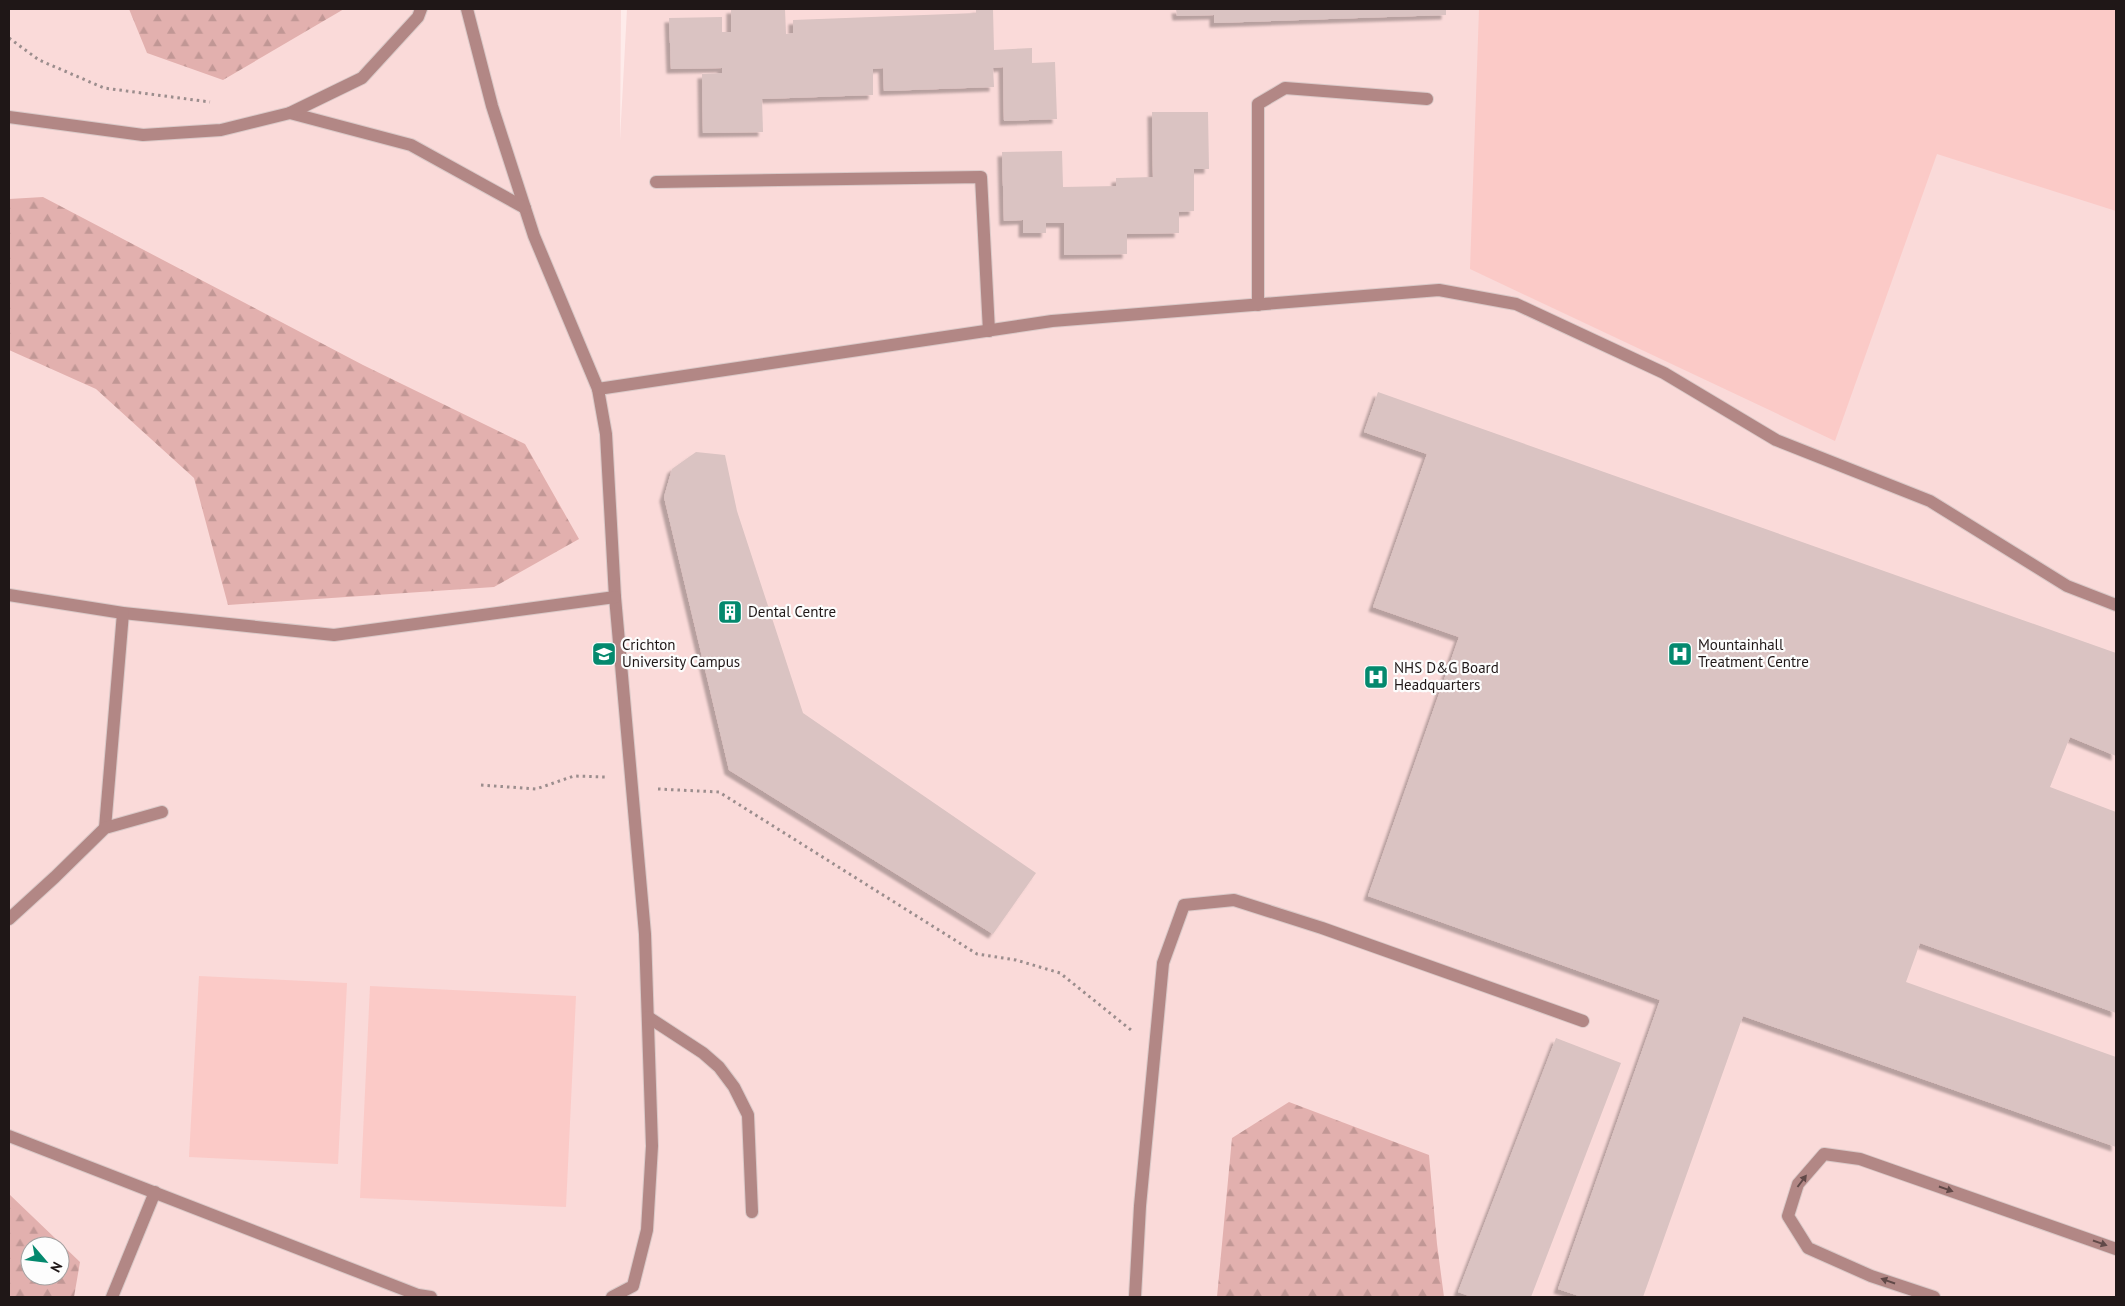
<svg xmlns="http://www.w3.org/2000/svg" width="2125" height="1306" font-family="'PT Sans',sans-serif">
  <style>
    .built { fill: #fadad9; fill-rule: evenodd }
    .green { fill: #fbcac7 }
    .forest { fill: url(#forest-firs); fill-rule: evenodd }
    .building { fill: #dac3c2; filter: url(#shadow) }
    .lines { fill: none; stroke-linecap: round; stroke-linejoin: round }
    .lane-casing { stroke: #dac9c8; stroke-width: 14 }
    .path { stroke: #9b8d8d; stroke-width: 3; stroke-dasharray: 2.5 4; stroke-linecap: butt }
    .lane { stroke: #b28785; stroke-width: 12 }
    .oneway { fill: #614948 }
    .labels { text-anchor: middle; stroke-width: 4.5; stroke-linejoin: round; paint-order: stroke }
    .poi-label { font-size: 15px; fill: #1f1717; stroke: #fdfdfd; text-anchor: start }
  </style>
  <defs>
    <pattern id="forest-firs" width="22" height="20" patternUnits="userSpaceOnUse" patternTransform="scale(1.25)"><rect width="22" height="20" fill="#e2b0ae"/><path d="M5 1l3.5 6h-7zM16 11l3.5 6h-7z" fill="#c19795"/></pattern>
    <filter id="shadow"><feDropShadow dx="-4.5" dy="4.5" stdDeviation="1" flood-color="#0004"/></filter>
  </defs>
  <rect width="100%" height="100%" fill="#feebea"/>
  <!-- built -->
  <path class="built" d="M9,9H621L620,140L627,9H2116V1297H9ZM30,1246H60V1276H30Z"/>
  <!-- green -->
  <g class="green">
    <path d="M1479,9H2116V211L1937,154L1835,441L1470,269Z"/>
    <path d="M199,976L347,983L338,1164L189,1157Z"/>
    <path d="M370,986L576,996L566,1207L360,1198Z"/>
  </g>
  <!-- forest -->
  <g class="forest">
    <path d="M129,9H344L223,80L147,53Z"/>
    <path d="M43,197L363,365L525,444L579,539L494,587L228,605L194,478L96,389L9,350V199Z"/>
    <path d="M1289,1102L1429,1155L1437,1244L1444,1297H1217L1232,1138Z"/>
    <path d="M9,1194L80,1262L74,1297H9ZM30,1246H60V1276H30Z"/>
  </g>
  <!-- building -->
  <g class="building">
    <path d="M731,9H785L786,34L793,33V20L976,13V9H993L994,50L1032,48V63L1055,62L1057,119L1004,121L1003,67L993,68L994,87L884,91L883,68L873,69V95L762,99L763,132L703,133L702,74L722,73V68L671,69L669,18L722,17V32H731Z"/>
    <path d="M1176,9H1446V15L1214,23V15L1177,16Z"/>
    <path d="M1152,112H1208L1209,169H1194V211L1179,212V233L1127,234V254L1064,255V223H1046V233H1023V220L1004,221L1002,152L1062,151L1063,187L1116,186V178L1153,177Z"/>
    <path d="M1378,392L2116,653V756L2070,737L2050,787L2116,812V1013L1920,943L1906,982L2116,1057V1147L1743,1016L1643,1297H1582L1558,1289L1660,1000L1368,896L1459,637L1373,607L1427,454L1364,432Z"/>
    <path d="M696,452L725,455L737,511L803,713L1036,873L993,934L729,770L664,497L672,469Z"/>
    <path d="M1556,1038L1621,1063L1531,1297H1472L1458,1292Z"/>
  </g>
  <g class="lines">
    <defs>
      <g id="lane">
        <path d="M467,9L492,106L534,236L598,389L606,434L615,597L645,934L652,1146L647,1230L633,1286L612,1297"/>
        <path d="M290,113L411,145L525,208"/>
        <path d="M9,117L143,135L221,130L290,113L362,78L418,17L421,9"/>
        <path d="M656,182L981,177L989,331"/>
        <path d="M1258,305V104L1285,88L1427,99"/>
        <path d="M598,389L1052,321L1439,290L1516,304L1664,373L1776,440L1930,501L2067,586L2116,605"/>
        <path d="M9,595L123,613L334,635L615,597"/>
        <path d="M105,828L123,613"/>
        <path d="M9,919L55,877L105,828L162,812"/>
        <path d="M648,1017L703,1053L719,1067L734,1087L748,1115L752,1212"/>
        <path d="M9,1136L418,1295L431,1297"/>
        <path d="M112,1297L155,1192"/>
        <path d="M1135,1297L1140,1206L1163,963L1184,905L1234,900L1322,928L1583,1021"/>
        <path d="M1934,1297L1871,1276L1808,1248L1788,1216L1798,1184L1824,1154L1860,1159L2116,1249"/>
      </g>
    </defs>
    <!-- lane casing -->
    <use href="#lane" class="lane-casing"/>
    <!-- path -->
    <g class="path">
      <path d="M9,38L39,60L104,88L210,102"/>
      <path d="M481,785L536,789L574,776L606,777"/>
      <path d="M658,789L719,792L977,954L1016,960L1060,973L1131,1030"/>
    </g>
    <!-- lane -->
    <use href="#lane" class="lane"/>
  </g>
  <!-- one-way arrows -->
  <defs><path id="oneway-solid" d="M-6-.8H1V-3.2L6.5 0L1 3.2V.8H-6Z" transform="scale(1.25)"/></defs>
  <g class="oneway">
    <use href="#oneway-solid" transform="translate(1802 1181) rotate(-53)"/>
    <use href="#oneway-solid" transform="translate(1946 1189) rotate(19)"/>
    <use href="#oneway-solid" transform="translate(2100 1243) rotate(19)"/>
    <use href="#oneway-solid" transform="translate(1888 1281) rotate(-161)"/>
  </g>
  <!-- icons -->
  <defs>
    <symbol id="building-square" viewBox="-11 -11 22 22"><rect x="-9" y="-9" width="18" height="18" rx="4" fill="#04896e" stroke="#fdfdfd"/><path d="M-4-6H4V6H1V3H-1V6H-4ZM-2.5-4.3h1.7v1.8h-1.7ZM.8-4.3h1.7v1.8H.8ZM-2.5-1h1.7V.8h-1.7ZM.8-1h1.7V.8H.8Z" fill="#fff"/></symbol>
    <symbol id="university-square" viewBox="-11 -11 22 22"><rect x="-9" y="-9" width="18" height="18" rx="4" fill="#04896e" stroke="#fdfdfd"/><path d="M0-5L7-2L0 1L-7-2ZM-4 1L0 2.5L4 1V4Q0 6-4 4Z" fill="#fff"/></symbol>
    <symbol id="hospital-square" viewBox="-11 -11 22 22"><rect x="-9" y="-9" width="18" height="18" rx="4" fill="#04896e" stroke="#fdfdfd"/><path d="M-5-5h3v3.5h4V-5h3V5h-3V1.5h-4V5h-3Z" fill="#fff"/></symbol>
  </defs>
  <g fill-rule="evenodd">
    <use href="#building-square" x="716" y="598" width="28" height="28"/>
    <use href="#university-square" x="590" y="640" width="28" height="28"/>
    <use href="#hospital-square" x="1666" y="640" width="28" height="28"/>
    <use href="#hospital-square" x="1362" y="663" width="28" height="28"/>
  </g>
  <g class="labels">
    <!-- poi labels -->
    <g class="poi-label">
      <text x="748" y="617">Dental Centre</text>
      <text x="622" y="650">Crichton<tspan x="622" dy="17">University Campus</tspan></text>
      <text x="1698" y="650">Mountainhall<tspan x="1698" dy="17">Treatment Centre</tspan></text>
      <text x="1394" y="673">NHS D&amp;G Board<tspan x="1394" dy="17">Headquarters</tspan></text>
    </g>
  </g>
  <!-- border -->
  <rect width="2125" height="1306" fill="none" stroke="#1f1717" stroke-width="20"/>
  <!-- north arrow -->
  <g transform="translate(45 1261) rotate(118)"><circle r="24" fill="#fdfdfd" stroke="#a4a1a1"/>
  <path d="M0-4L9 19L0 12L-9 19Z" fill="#04896e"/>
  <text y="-8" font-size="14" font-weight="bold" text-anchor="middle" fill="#1f1717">N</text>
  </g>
</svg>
